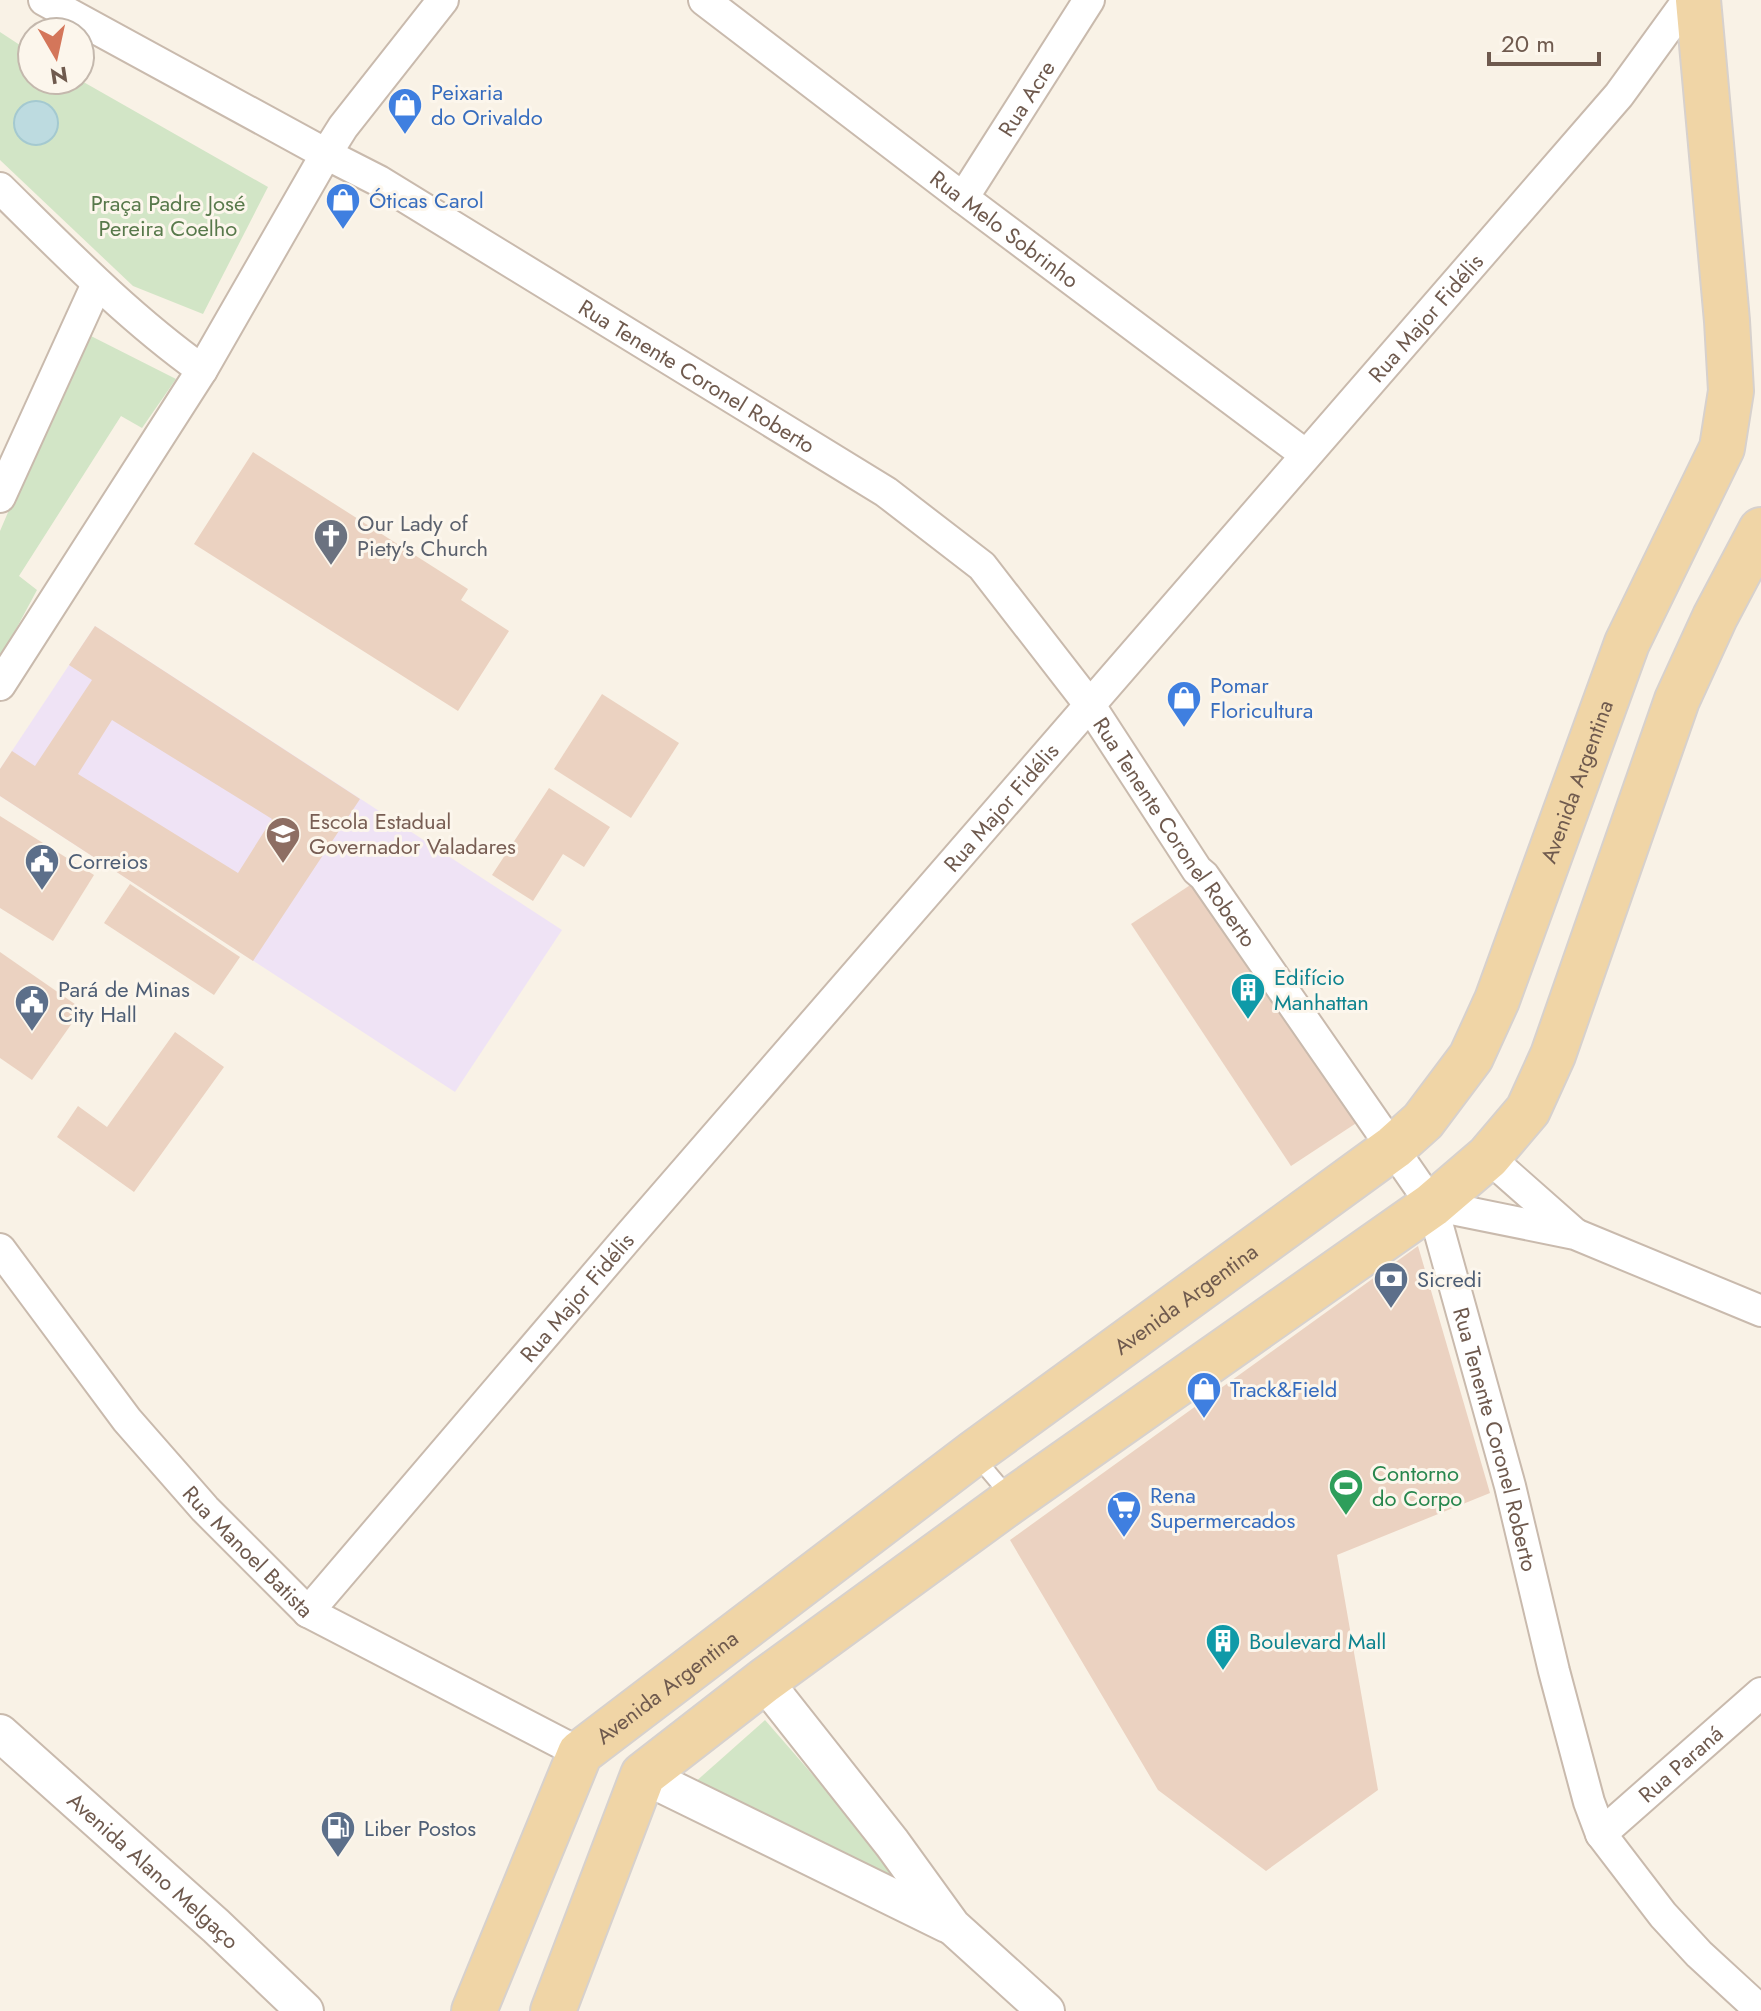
<svg xmlns="http://www.w3.org/2000/svg" width="1761" height="2011" font-family="Jost,sans-serif">
  <style>
    .education { fill: #efe3f5 }
    .green { fill: #d2e5c6 }
    .water { fill: #bddbe0; stroke: #a4c9d0; stroke-width: 2 }
    .building { fill: #ebd2c1; fill-rule: evenodd }
    .lines { fill: none; stroke-linecap: round; stroke-linejoin: round }
    .service-casing { stroke: #c9baad; stroke-width: 18 }
    .minor-casing { stroke: #c9baad; stroke-width: 34 }
    .tertiary-casing { stroke: #c9baad; stroke-width: 40 }
    .primary-casing { stroke: #d7d1cd; stroke-width: 48 }
    .service { stroke: #fff; stroke-width: 14 }
    .minor { stroke: #fff; stroke-width: 30 }
    .tertiary { stroke: #fff; stroke-width: 36 }
    .primary { stroke: #f0d5a6; stroke-width: 44 }
    .labels { text-anchor: middle; stroke-width: 6; stroke-linejoin: round; paint-order: stroke }
    .shop-label { font-size: 22px; fill: #366cbe; stroke: #fcf6ec; text-anchor: start }
    .street-label { font-size: 22px; fill: #6f5a4e; stroke: #fcf6ec }
    .park-label { font-size: 22px; fill: #58794b; stroke: #fcf6ec }
    .worship-label { font-size: 22px; fill: #5b616d; stroke: #fcf6ec; text-anchor: start }
    .education-label { font-size: 22px; fill: #785e54; stroke: #fcf6ec; text-anchor: start }
    .service-label { font-size: 22px; fill: #4e5e75; stroke: #fcf6ec; text-anchor: start }
    .culture-label { font-size: 22px; fill: #0d838f; stroke: #fcf6ec; text-anchor: start }
    .leisure-label { font-size: 22px; fill: #27864d; stroke: #fcf6ec; text-anchor: start }
  </style>
  <rect width="100%" height="100%" fill="#f9f2e6"/>
  <!-- education -->
  <path class="education" d="M95,626L562,930L455,1092L0,796V769Z"/>
  <!-- green -->
  <g class="green">
    <path d="M0,32L32,53V80H80L268,187L203,314L133,286L0,160Z"/>
    <path d="M85,333L176,379L142,428L121,416L19,576L37,590L0,659V531Z"/>
    <path d="M765,1720L920,1898L693,1784Z"/>
  </g>
  <!-- water -->
  <circle class="water" cx="36" cy="123" r="22"/>
  <!-- building -->
  <g class="building">
    <path d="M253,452L468,589L461,600L509,631L458,711L194,544Z"/>
    <path d="M95,626L360,799L253,961L0,796V769L12,751L35,766L92,680L69,665ZM112,720L272,819L238,873L78,774Z"/>
    <path d="M602,694L679,743L631,818L554,769Z"/>
    <path d="M549,788L610,827L584,867L563,854L533,901L492,875Z"/>
    <path d="M0,816L94,875L53,941L0,908Z"/>
    <path d="M1204,876L1364,1118L1291,1166L1131,924Z"/>
    <path d="M130,884L240,957L214,995L104,923Z"/>
    <path d="M0,952L82,1009L32,1080L0,1058Z"/>
    <path d="M175,1032L224,1067L134,1192L57,1137L78,1106L107,1127Z"/>
    <path d="M1418,1246L1490,1493L1337,1555L1378,1790L1266,1871L1158,1790L1010,1540Z"/>
  </g>
  <g class="lines">
    <defs>
      <path id="service" d="M976,1457L1009,1496"/>
      <g id="minor">
        <path id="s1" d="M443,0L343,127L326,154L379,181L886,492L982,566L1089,704L1197,870L1204,876L1432,1205L1510,1486L1554,1671L1589,1802L1601,1834L1663,1915L1699,1954L1761,2011"/>
        <path id="s2" d="M704,0L963,198L1306,455"/>
        <path d="M0,188C65,252 128,317 202,370L326,154L44,0"/>
        <path id="s3" d="M963,198L1089,0"/>
        <path d="M0,497L97,284"/>
        <path d="M0,685L202,370"/>
        <path d="M1488,1157L1574,1233"/>
        <path d="M1432,1205L1575,1234L1761,1311"/>
        <path id="s4" d="M0,1249L127,1420L205,1509L308,1612L580,1753"/>
        <path id="s5" d="M308,1612L629,1236L1619,95L1688,0"/>
        <path id="s6" d="M1601,1834L1761,1693"/>
      </g>
      <g id="tertiary">
        <path d="M764,1681L892,1843L952,1926L1046,2011"/>
        <path id="s7" d="M0,1733L216,1926L305,2011"/>
        <path d="M643,1775L947,1924"/>
      </g>
      <g id="primary">
        <path id="s8" d="M474,2011L580,1753L974,1453L1394,1147L1423,1121L1471,1057L1497,1000L1627,643L1722,448L1731,391L1727,321L1698,0"/>
        <path d="M553,2011L643,1775L764,1681L1012,1500L1432,1205L1488,1157L1528,1110L1553,1055L1677,700L1715,617L1761,530"/>
      </g>
    </defs>
    <!-- service casing -->
    <use href="#service" class="service-casing"/>
    <!-- minor casing -->
    <use href="#minor" class="minor-casing"/>
    <!-- tertiary casing -->
    <use href="#tertiary" class="tertiary-casing"/>
    <!-- primary casing -->
    <use href="#primary" class="primary-casing"/>
    <!-- service -->
    <use href="#service" class="service"/>
    <!-- minor -->
    <use href="#minor" class="minor"/>
    <!-- tertiary -->
    <use href="#tertiary" class="tertiary"/>
    <!-- primary -->
    <use href="#primary" class="primary"/>
  </g>
  <!-- icons -->
  <defs>
    <symbol id="shop-pin" viewBox="-11 -11 22 30"><path d="M0 17L-7.5 6A9.5 9.5 0 1 1 7.5 6Z" fill="#3f7fe0" stroke="#fcf6ec"/><path d="M-5-2.5h2.3a2.7 3.5 0 0 1 5.4 0H5L5.5 6h-11ZM-1.5-2.5h3a1.5 2.3 0 0 0-3 0Z" fill="#fff"/></symbol>
    <symbol id="church-pin" viewBox="-11 -11 22 30"><path d="M0 17L-7.5 6A9.5 9.5 0 1 1 7.5 6Z" fill="#6b7280" stroke="#fcf6ec"/><path d="M-1.2-6h2.4v3.5h3.3v2.4h-3.3V6h-2.4V-.1h-3.3v-2.4h3.3Z" fill="#fff"/></symbol>
    <symbol id="school-pin" viewBox="-11 -11 22 30"><path d="M0 17L-7.5 6A9.5 9.5 0 1 1 7.5 6Z" fill="#8d6e63" stroke="#fcf6ec"/><path d="M0-5L7-2L0 1L-7-2ZM-4 1L0 2.5L4 1V4Q0 6-4 4Z" fill="#fff"/></symbol>
    <symbol id="civic-pin" viewBox="-11 -11 22 30"><path d="M0 17L-7.5 6A9.5 9.5 0 1 1 7.5 6Z" fill="#5c6f8a" stroke="#fcf6ec"/><path d="M-.6-6.5H3V-4.5H.6V-3L4-1V1h2V6H-6V1h2V-1L-.6-3ZM-1.2 2.5V6h2.4V2.5Z" fill="#fff"/></symbol>
    <symbol id="building-pin" viewBox="-11 -11 22 30"><path d="M0 17L-7.5 6A9.5 9.5 0 1 1 7.5 6Z" fill="#0f9aa8" stroke="#fcf6ec"/><path d="M-4-6H4V6H1V3H-1V6H-4ZM-2.5-4.3h1.7v1.8h-1.7ZM.8-4.3h1.7v1.8H.8ZM-2.5-1h1.7V.8h-1.7ZM.8-1h1.7V.8H.8Z" fill="#fff"/></symbol>
    <symbol id="bank-pin" viewBox="-11 -11 22 30"><path d="M0 17L-7.5 6A9.5 9.5 0 1 1 7.5 6Z" fill="#5c6f8a" stroke="#fcf6ec"/><path d="M-6-4H6V4H-6ZM0-2.3a2.3 2.3 0 1 0 0 4.6a2.3 2.3 0 1 0 0-4.6Z" fill="#fff"/></symbol>
    <symbol id="stadium-pin" viewBox="-11 -11 22 30"><path d="M0 17L-7.5 6A9.5 9.5 0 1 1 7.5 6Z" fill="#2e9e5b" stroke="#fcf6ec"/><path d="M0-5a6.5 5 0 1 0 0 10a6.5 5 0 1 0 0-10ZM-3.5-1.8h7v3.6h-7Z" fill="#fff"/></symbol>
    <symbol id="supermarket-pin" viewBox="-11 -11 22 30"><path d="M0 17L-7.5 6A9.5 9.5 0 1 1 7.5 6Z" fill="#3f7fe0" stroke="#fcf6ec"/><path d="M-6-5.5h2.5l.6 2H6L4.5 2H-2.5L-4.4-4H-6ZM-1.5 3.2a1.3 1.3 0 1 0 .1 0ZM3 3.2a1.3 1.3 0 1 0 .1 0Z" fill="#fff"/></symbol>
    <symbol id="fuel-pin" viewBox="-11 -11 22 30"><path d="M0 17L-7.5 6A9.5 9.5 0 1 1 7.5 6Z" fill="#5c6f8a" stroke="#fcf6ec"/><path d="M-5.5-6h7V0h2V4h1.3V-2.5L3-4.5l.8-.8L6-3V5H2.5V1h-1V6h-7ZM-4.2-4.7v3.2H.2V-4.7Z" fill="#fff"/></symbol>
  </defs>
  <g fill-rule="evenodd">
    <use href="#shop-pin" x="385" y="85" width="40" height="54"/>
    <use href="#shop-pin" x="323" y="180" width="40" height="54"/>
    <use href="#church-pin" x="311" y="516" width="40" height="54"/>
    <use href="#shop-pin" x="1164" y="678" width="40" height="54"/>
    <use href="#school-pin" x="263" y="814" width="40" height="54"/>
    <use href="#civic-pin" x="22" y="841" width="40" height="54"/>
    <use href="#building-pin" x="1228" y="970" width="40" height="54"/>
    <use href="#civic-pin" x="12" y="982" width="40" height="54"/>
    <use href="#bank-pin" x="1371" y="1259" width="40" height="54"/>
    <use href="#shop-pin" x="1184" y="1369" width="40" height="54"/>
    <use href="#stadium-pin" x="1326" y="1466" width="40" height="54"/>
    <use href="#supermarket-pin" x="1104" y="1488" width="40" height="54"/>
    <use href="#building-pin" x="1203" y="1621" width="40" height="54"/>
    <use href="#fuel-pin" x="318" y="1808" width="40" height="54"/>
  </g>
  <g class="labels">
    <!-- shop labels -->
    <g class="shop-label">
      <text x="431" y="100">Peixaria<tspan x="431" dy="25">do Orivaldo</tspan></text>
      <text x="369" y="208">Óticas Carol</text>
      <text x="1210" y="693">Pomar<tspan x="1210" dy="25">Floricultura</tspan></text>
      <text x="1230" y="1397">Track&amp;Field</text>
      <text x="1150" y="1503">Rena<tspan x="1150" dy="25">Supermercados</tspan></text>
    </g>
    <!-- street labels -->
    <g class="street-label">
      <text dy="8" stroke="none"><textPath href="#s3" startOffset="118">Rua Acre</textPath></text>
      <text dy="8" stroke="none"><textPath href="#s2" startOffset="378">Rua Melo Sobrinho</textPath></text>
      <text dy="8" stroke="none"><textPath href="#s5" startOffset="1710">Rua Major Fidélis</textPath></text>
      <text dy="8" stroke="none"><textPath href="#s1" startOffset="626">Rua Tenente Coronel Roberto</textPath></text>
      <text dy="8" stroke="none"><textPath href="#s8" startOffset="1708">Avenida Argentina</textPath></text>
      <text dy="8" stroke="none"><textPath href="#s5" startOffset="1062">Rua Major Fidélis</textPath></text>
      <text dy="8" stroke="none"><textPath href="#s1" startOffset="1298">Rua Tenente Coronel Roberto</textPath></text>
      <text dy="8" stroke="none"><textPath href="#s5" startOffset="414">Rua Major Fidélis</textPath></text>
      <text dy="8" stroke="none"><textPath href="#s8" startOffset="1036">Avenida Argentina</textPath></text>
      <text dy="8" stroke="none"><textPath href="#s1" startOffset="1994">Rua Tenente Coronel Roberto</textPath></text>
      <text dy="8" stroke="none"><textPath href="#s4" startOffset="392">Rua Manoel Batista</textPath></text>
      <text dy="8" stroke="none"><textPath href="#s8" startOffset="388">Avenida Argentina</textPath></text>
      <text dy="8" stroke="none"><textPath href="#s6" startOffset="106">Rua Paraná</textPath></text>
      <text dy="8" stroke="none"><textPath href="#s7" startOffset="206">Avenida Alano Melgaço</textPath></text>
    </g>
    <!-- park labels -->
    <g class="park-label">
      <text x="168" y="211">Praça Padre José<tspan x="168" dy="25">Pereira Coelho</tspan></text>
    </g>
    <!-- worship labels -->
    <g class="worship-label">
      <text x="357" y="531">Our Lady of<tspan x="357" dy="25">Piety's Church</tspan></text>
    </g>
    <!-- education labels -->
    <g class="education-label">
      <text x="309" y="829">Escola Estadual<tspan x="309" dy="25">Governador Valadares</tspan></text>
    </g>
    <!-- service labels -->
    <g class="service-label">
      <text x="68" y="869">Correios</text>
      <text x="58" y="997">Pará de Minas<tspan x="58" dy="25">City Hall</tspan></text>
      <text x="1417" y="1287">Sicredi</text>
      <text x="364" y="1836">Liber Postos</text>
    </g>
    <!-- culture labels -->
    <g class="culture-label">
      <text x="1274" y="985">Edifício<tspan x="1274" dy="25">Manhattan</tspan></text>
      <text x="1249" y="1649">Boulevard Mall</text>
    </g>
    <!-- leisure labels -->
    <g class="leisure-label">
      <text x="1372" y="1481">Contorno<tspan x="1372" dy="25">do Corpo</tspan></text>
    </g>
  </g>
  <!-- north arrow -->
  <g transform="translate(56 56) rotate(171)"><circle r="38" fill="#fcf6ec" stroke="#c4b8ad" stroke-width="2"/>
  <path d="M0-6L14 30L0 20L-14 30Z" fill="#d4765a"/>
  <text y="-12" font-size="22" font-weight="bold" text-anchor="middle" fill="#6f5a4e">N</text>
  </g>
  <!-- scale -->
  <path d="M1489 52v12h110v-12" fill="none" stroke="#6f5a4e" stroke-width="4"/>
  <text x="1501" y="52" font-size="24" fill="#6f5a4e" stroke="#fcf6ec" stroke-width="6" paint-order="stroke">20 m</text>
</svg>
